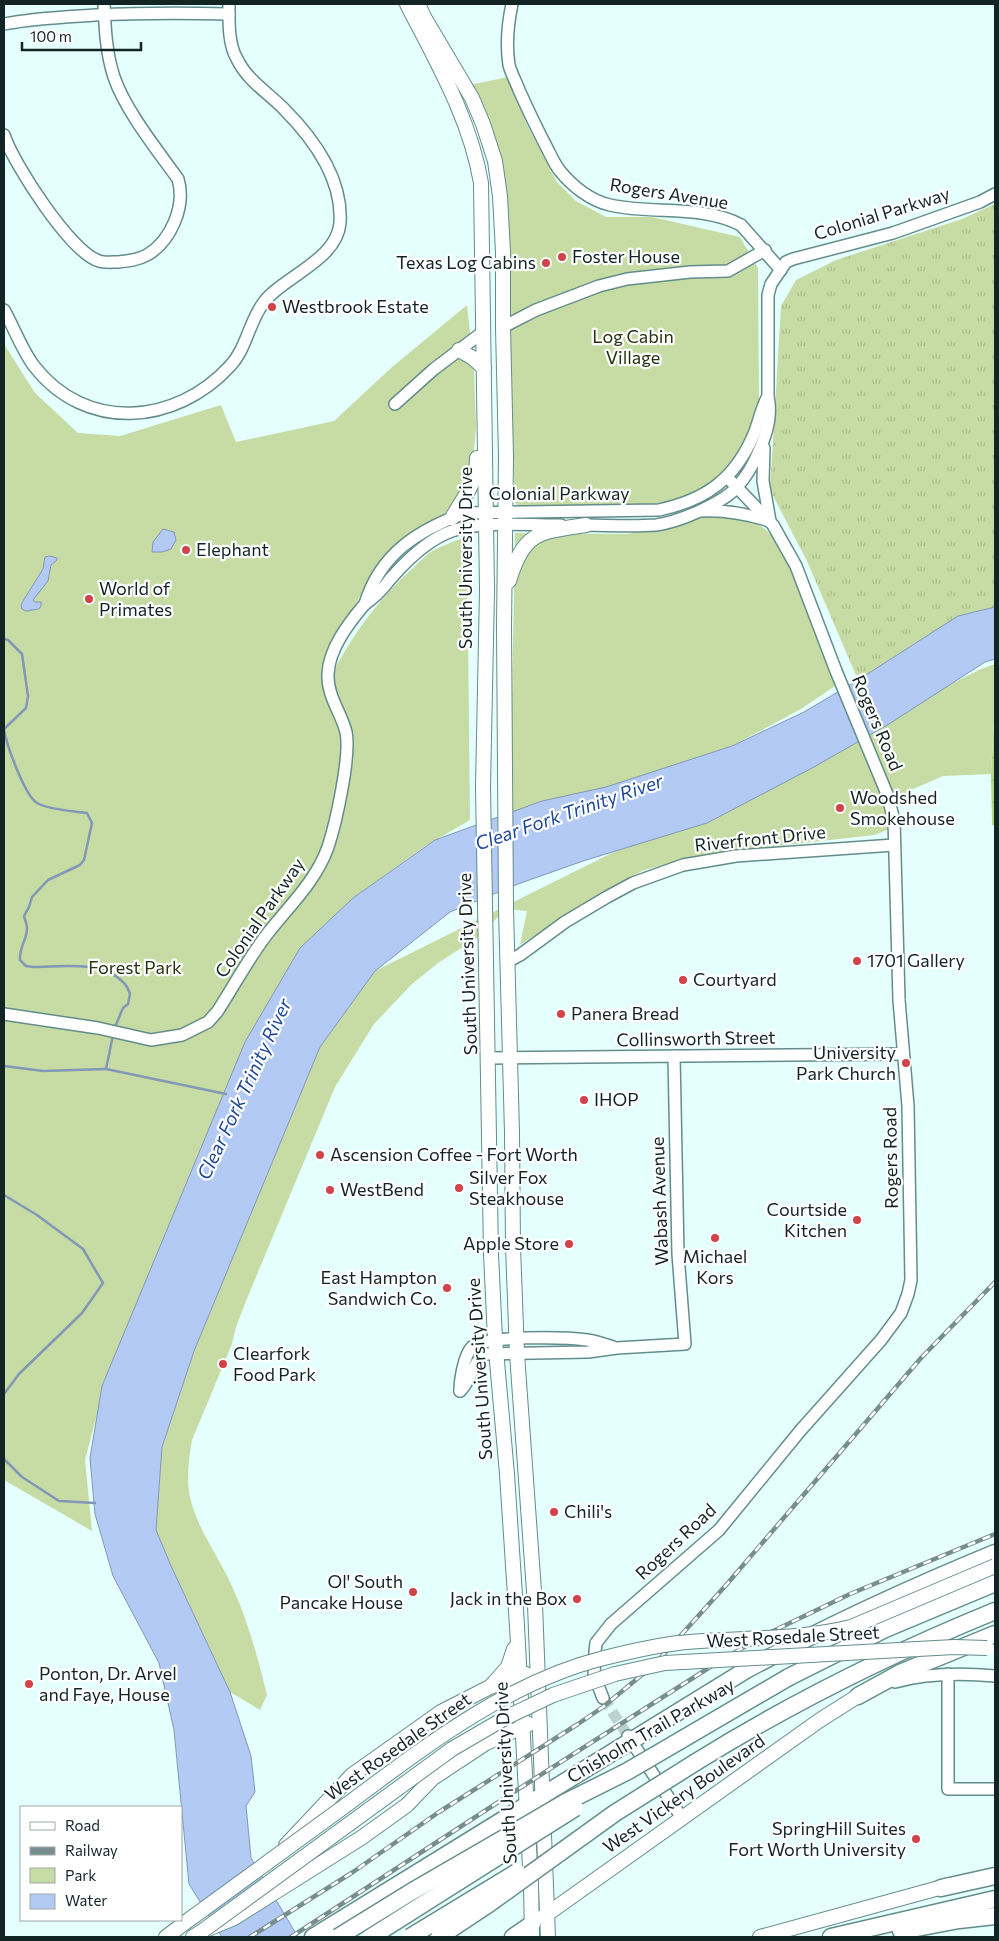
<svg xmlns="http://www.w3.org/2000/svg" width="999" height="1941" font-family="Commissioner,sans-serif">
  <style>
    .grass { fill: url(#grass-tufts) }
    .forest { fill: url(#forest-crowns) }
    .green { fill: #c7dca4 }
    .water { fill: #b2caf4; stroke: #8298b6 }
    .lines { fill: none; stroke-linecap: round; stroke-linejoin: round }
    .stream { stroke: #8298b6; stroke-width: 2.5 }
    .minor-tunnel { stroke: #bad3d2; stroke-width: 11; stroke-dasharray: 11 5.5; stroke-linecap: butt }
    .minor-casing { stroke: #638d8b; stroke-width: 14 }
    .major-casing { stroke: #638d8b; stroke-width: 16 }
    .highway-casing { stroke: #638d8b; stroke-width: 19 }
    .minor { stroke: #fff; stroke-width: 11 }
    .major { stroke: #fff; stroke-width: 14 }
    .highway { stroke: #fff; stroke-width: 16 }
    .rail-casing { stroke: #788e8d; stroke-width: 4.5 }
    .rail { stroke: #fff; stroke-width: 2.5; stroke-dasharray: 8; stroke-linecap: butt }
    .major-bridge-casing { stroke: #638d8b; stroke-width: 16; stroke-linecap: butt }
    .highway-bridge-casing { stroke: #638d8b; stroke-width: 19; stroke-linecap: butt }
    .major-bridge { stroke: #fff; stroke-width: 14 }
    .highway-bridge { stroke: #fff; stroke-width: 16 }
    .poi-dot { fill: #d24249; stroke: #fff; stroke-width: 2 }
    .labels { text-anchor: middle; stroke-width: 4.5; stroke-linejoin: round; paint-order: stroke }
    .street-label { font-size: 18px; fill: #132424; stroke: #fff }
    .poi-label { font-size: 18px; fill: #132424; stroke: #fff; text-anchor: start }
    .park-label { font-size: 18px; fill: #283211; stroke: #fff }
    .water-label { font-size: 19px; font-style: italic; fill: #1c4897; stroke: #fff }
  </style>
  <defs>
    <pattern id="grass-tufts" width="24" height="20" patternUnits="userSpaceOnUse" patternTransform="scale(1.25)"><rect width="24" height="20" fill="#c7dca4"/><path d="M3 7l-1-3M5 7V3M7 7l1-3M15 17l-1-3M17 17v-4M19 17l1-3" fill="none" stroke="#aabd8d"/></pattern>
    <pattern id="forest-crowns" width="20" height="18" patternUnits="userSpaceOnUse" patternTransform="scale(1.25)"><rect width="20" height="18" fill="#b9d586"/><path d="M2 6a3 3 0 1 1 6 0M12 15a3 3 0 1 1 6 0" fill="none" stroke="#9eb774"/></pattern>
  </defs>
  <rect width="100%" height="100%" fill="#e4fffd"/>
  <!-- grass -->
  <path class="grass" d="M995,204V608L958,616L858,680L807,561L770,490L781,306L796,280L836,260L962,219Z"/>
  <!-- forest -->
  <path class="forest" d="M995,704V825H992L991,774Z"/>
  <!-- green -->
  <g class="green">
    <path d="M508,77L527,125L557,182L576,201L606,217H652L740,237L758,268L759,399L755,423L747,444L726,473L692,495L668,504L518,507L515,502L507,335L509,220L506,186L500,154L470,85Z"/>
    <path d="M467,305L474,370L476,427L472,474L453,507L443,515L410,534L368,582L325,660L323,676L325,688C347,643 375,602 412,569C418,563 425,556 432,551C443,545 456,541 467,536L470,820L425,846L353,898L300,948L245,1042L108,1372L85,1460L92,1531L4,1480V344L35,393L78,433L120,436L221,405L236,442L334,421L391,368Z"/>
    <path d="M712,515C730,517 751,517 766,530C780,543 789,565 796,582C811,616 823,651 835,686L801,709L732,746L607,790L510,813L515,533L627,534L669,527Z"/>
    <path d="M995,664V704L991,774L943,776L895,797L901,825L874,835L706,854L644,870L597,895L520,945L527,911L506,909L478,937L438,963L412,984L374,1024L335,1087L246,1301L236,1327L232,1344L192,1440C189,1456 186,1481 190,1497C197,1529 219,1557 232,1586C248,1621 258,1658 267,1695L260,1710L230,1692L171,1566L156,1530L162,1447L194,1351L320,1047L375,971L981,669Z"/>
  </g>
  <!-- water -->
  <g class="water">
    <path d="M163,529L174,532L176,540L171,549L162,552H152L153,542Z"/>
    <path d="M50,556L57,558V560L51,565L48,581L33,600L35,602H41V606L39,609L26,611L22,609L21,605L23,601L43,569L45,557Z"/>
    <path d="M995,607V659L985,662L889,724L814,767L707,823L583,861L518,884L450,912L375,971L320,1047L194,1351L162,1447L156,1530L171,1566L230,1692L251,1756L255,1792L246,1806L251,1858L298,1937H222L189,1884L174,1730L159,1663L113,1576L95,1514L90,1458L102,1386L245,1042L300,948L353,898L435,840L542,801L606,787L732,746L804,712L858,680L958,616Z"/>
  </g>
  <g class="lines">
    <!-- stream -->
    <g class="stream">
      <path d="M4,639L8,640L22,654L28,696L26,708L4,729C6,744 25,796 37,803C49,810 74,811 87,813L92,823L84,860L80,865L48,880L32,897L29,907L24,916C25,921 27,923 27,928C27,940 19,947 20,960L26,966L33,967C61,967 103,960 124,983C127,986 129,991 130,994L128,1004L123,1008L115,1027"/>
      <path d="M113,1035L106,1069L226,1094"/>
      <path d="M4,1066L43,1071L106,1069"/>
      <path d="M4,1195L37,1215L83,1249L103,1283L82,1313L19,1374L4,1394"/>
      <path d="M4,1459L22,1477L59,1501L95,1503"/>
    </g>
    <!-- minor-tunnel -->
    <path class="minor-tunnel" d="M603,1698L627,1734"/>
    <defs>
      <g id="minor">
        <path d="M512,4C508,23 506,46 509,65C511,73 516,82 519,90C528,110 537,129 547,148C551,156 555,165 560,171C572,186 591,201 610,205C654,215 700,204 741,225L781,270"/>
        <path d="M4,24C34,18 64,17 95,15C140,13 184,13 229,14"/>
        <path d="M4,135C13,163 71,253 99,261C104,263 112,262 118,262C128,261 138,260 147,255C171,241 186,206 178,179C158,151 125,110 114,77C106,53 105,28 104,4"/>
        <path d="M4,310C13,326 23,352 34,366C86,433 176,425 230,366C247,348 249,321 264,302C283,277 337,260 340,223C343,179 313,138 283,108C267,92 247,80 237,59C228,44 229,21 229,4"/>
        <path d="M503,327L536,310L599,286L627,279L690,272L728,271L765,250"/>
        <path d="M395,404L434,369L483,332"/>
        <path d="M703,511C727,510 747,514 770,521L763,481L764,448"/>
        <path d="M579,525C605,525 631,527 656,525C678,522 722,504 737,487C746,477 754,463 759,451C767,433 772,416 768,396V295L771,284L786,262L793,259L893,233L980,202L995,194"/>
        <path d="M365,604C380,554 418,530 465,513L659,510C706,500 735,479 754,434C759,422 761,409 767,398"/>
        <path d="M507,962L520,955L565,922L607,897L633,883L683,865L736,856L894,845"/>
        <path d="M4,1014L98,1028L151,1040L182,1035L208,1022L217,1012C234,986 249,957 268,933C290,905 316,881 328,847C336,823 351,755 346,732C341,712 327,696 328,674C329,649 348,624 364,605C368,601 374,598 378,593C384,588 388,581 393,576C409,558 429,539 452,531C480,521 530,525 561,525"/>
        <path d="M489,1058L903,1054"/>
        <path d="M460,1391C471,1381 472,1363 485,1354L588,1352L617,1348L685,1344L678,1254L674,1056"/>
        <path d="M460,1391C460,1380 464,1355 472,1347C487,1335 566,1337 587,1340C595,1341 604,1344 613,1347"/>
        <path d="M948,1674V1789H995"/>
        <path d="M895,1682C928,1673 961,1673 995,1676"/>
        <path d="M603,1698L594,1675L595,1652L596,1643L611,1624L719,1530L800,1431L881,1340L901,1313L908,1294L911,1280L908,1106L899,1000L894,820L887,794L836,671L796,566L773,525L727,477"/>
        <path d="M628,1736L682,1818"/>
      </g>
      <g id="major">
        <path d="M407,4C436,61 470,118 481,183L487,590L483,787L491,1254L495,1339L507,1474L517,1626L531,1885L532,1937"/>
        <path d="M418,4L424,17L472,98L483,124L495,161L500,196L503,252V327L506,457L504,626L506,909L512,1133L513,1247L517,1354L535,1605L548,1937"/>
        <path d="M459,350L473,358L484,368"/>
        <path d="M452,518C464,496 477,484 477,458"/>
        <path d="M509,581C524,531 539,532 586,525"/>
        <path d="M492,1685L508,1667L514,1649"/>
        <path d="M286,1845L352,1775L441,1712L490,1687L526,1674"/>
        <path d="M543,1917L820,1720L858,1696"/>
        <path d="M166,1937L190,1919"/>
        <path d="M193,1937L201,1932L234,1918L361,1838L407,1805L433,1778L486,1743L529,1724"/>
        <path d="M760,1937L950,1885"/>
      </g>
      <g id="highway">
        <path d="M789,1677L885,1629L995,1583"/>
        <path d="M858,1696L900,1673L995,1634"/>
        <path d="M696,1762C791,1703 892,1653 995,1611"/>
        <path d="M941,1888L995,1876"/>
        <path d="M901,1931L959,1920L995,1916"/>
        <path d="M313,1937L746,1670C827,1626 910,1588 995,1553"/>
        <path d="M513,1937L532,1924"/>
        <path d="M831,1937L995,1899"/>
      </g>
    </defs>
    <!-- minor casing -->
    <use href="#minor" class="minor-casing"/>
    <!-- major casing -->
    <use href="#major" class="major-casing"/>
    <!-- highway casing -->
    <use href="#highway" class="highway-casing"/>
    <!-- minor -->
    <use href="#minor" class="minor"/>
    <!-- major -->
    <use href="#major" class="major"/>
    <!-- highway -->
    <use href="#highway" class="highway"/>
    <defs>
      <g id="rail">
        <path d="M250,1937L353,1872L439,1812L578,1724L603,1707L655,1664L727,1584L921,1358L995,1282"/>
        <path d="M291,1937L520,1788L718,1662L767,1634L850,1594L995,1534"/>
      </g>
    </defs>
    <!-- rail casing -->
    <use href="#rail" class="rail-casing"/>
    <!-- rail -->
    <use href="#rail" class="rail"/>
    <defs>
      <g id="major-bridge">
        <path d="M190,1919C243,1880 296,1842 349,1803C427,1745 508,1682 604,1658C628,1652 653,1646 678,1643C736,1637 794,1641 851,1627L995,1566"/>
        <path d="M201,1932L452,1749L507,1717L553,1695L615,1674L665,1663L954,1647L987,1648"/>
      </g>
      <g id="highway-bridge">
        <path d="M338,1937L411,1892L513,1833L566,1802L628,1771L789,1677"/>
        <path d="M371,1937L575,1808"/>
        <path d="M410,1937L517,1872"/>
        <path d="M439,1937L490,1903L615,1813L696,1762"/>
      </g>
    </defs>
    <!-- major-bridge casing -->
    <use href="#major-bridge" class="major-bridge-casing"/>
    <!-- highway-bridge casing -->
    <use href="#highway-bridge" class="highway-bridge-casing"/>
    <!-- major-bridge -->
    <use href="#major-bridge" class="major-bridge"/>
    <!-- highway-bridge -->
    <use href="#highway-bridge" class="highway-bridge"/>
  </g>
  <!-- markers -->
  <g class="poi-dot">
    <circle cx="562" cy="257" r="5"/>
    <circle cx="546" cy="263" r="5"/>
    <circle cx="272" cy="307" r="5"/>
    <circle cx="186" cy="550" r="5"/>
    <circle cx="89" cy="599" r="5"/>
    <circle cx="840" cy="808" r="5"/>
    <circle cx="857" cy="961" r="5"/>
    <circle cx="683" cy="980" r="5"/>
    <circle cx="561" cy="1014" r="5"/>
    <circle cx="906" cy="1063" r="5"/>
    <circle cx="584" cy="1100" r="5"/>
    <circle cx="320" cy="1155" r="5"/>
    <circle cx="459" cy="1188" r="5"/>
    <circle cx="330" cy="1190" r="5"/>
    <circle cx="857" cy="1220" r="5"/>
    <circle cx="715" cy="1238" r="5"/>
    <circle cx="569" cy="1244" r="5"/>
    <circle cx="447" cy="1288" r="5"/>
    <circle cx="223" cy="1364" r="5"/>
    <circle cx="554" cy="1512" r="5"/>
    <circle cx="413" cy="1592" r="5"/>
    <circle cx="577" cy="1599" r="5"/>
    <circle cx="29" cy="1684" r="5"/>
    <circle cx="916" cy="1839" r="5"/>
  </g>
  <g class="labels">
    <!-- street labels -->
    <g class="street-label">
      <text transform="translate(669 194) rotate(9)" y="6">Rogers Avenue</text>
      <text transform="translate(882 214) rotate(-17)" y="6">Colonial Parkway</text>
      <text x="559" y="500">Colonial Parkway</text>
      <text transform="translate(466 558) rotate(-90)" y="6">South University Drive</text>
      <text transform="translate(877 723) rotate(67)" y="6">Rogers Road</text>
      <text transform="translate(760 839) rotate(-6)" y="6">Riverfront Drive</text>
      <text transform="translate(260 918) rotate(-55)" y="6">Colonial Parkway</text>
      <text transform="translate(468 964) rotate(-92)" y="6">South University Drive</text>
      <text transform="translate(696 1039) rotate(-1)" y="6">Collinsworth Street</text>
      <text transform="translate(891 1158) rotate(-91)" y="6">Rogers Road</text>
      <text transform="translate(660 1201) rotate(-92)" y="6">Wabash Avenue</text>
      <text transform="translate(480 1369) rotate(-94)" y="6">South University Drive</text>
      <text transform="translate(676 1542) rotate(-43)" y="6">Rogers Road</text>
      <text transform="translate(793 1637) rotate(-3)" y="6">West Rosedale Street</text>
      <text transform="translate(651 1731) rotate(-30)" y="6">Chisholm Trail Parkway</text>
      <text transform="translate(398 1747) rotate(-35)" y="6">West Rosedale Street</text>
      <text transform="translate(506 1773) rotate(-93)" y="6">South University Drive</text>
      <text transform="translate(684 1794) rotate(-35)" y="6">West Vickery Boulevard</text>
    </g>
    <!-- poi labels -->
    <g class="poi-label">
      <text x="572" y="263">Foster House</text>
      <text x="536" y="269" text-anchor="end">Texas Log Cabins</text>
      <text x="282" y="313">Westbrook Estate</text>
      <text x="196" y="556">Elephant</text>
      <text x="99" y="595">World of<tspan x="99" dy="21">Primates</tspan></text>
      <text x="850" y="804">Woodshed<tspan x="850" dy="21">Smokehouse</tspan></text>
      <text x="867" y="967">1701 Gallery</text>
      <text x="693" y="986">Courtyard</text>
      <text x="571" y="1020">Panera Bread</text>
      <text x="896" y="1059" text-anchor="end">University<tspan x="896" dy="21">Park Church</tspan></text>
      <text x="594" y="1106">IHOP</text>
      <text x="330" y="1161">Ascension Coffee - Fort Worth</text>
      <text x="469" y="1184">Silver Fox<tspan x="469" dy="21">Steakhouse</tspan></text>
      <text x="340" y="1196">WestBend</text>
      <text x="847" y="1216" text-anchor="end">Courtside<tspan x="847" dy="21">Kitchen</tspan></text>
      <text x="559" y="1250" text-anchor="end">Apple Store</text>
      <text x="715" y="1263" text-anchor="middle">Michael<tspan x="715" dy="21">Kors</tspan></text>
      <text x="437" y="1284" text-anchor="end">East Hampton<tspan x="437" dy="21">Sandwich Co.</tspan></text>
      <text x="233" y="1360">Clearfork<tspan x="233" dy="21">Food Park</tspan></text>
      <text x="564" y="1518">Chili's</text>
      <text x="403" y="1588" text-anchor="end">Ol' South<tspan x="403" dy="21">Pancake House</tspan></text>
      <text x="567" y="1605" text-anchor="end">Jack in the Box</text>
      <text x="39" y="1680">Ponton, Dr. Arvel<tspan x="39" dy="21">and Faye, House</tspan></text>
      <text x="906" y="1835" text-anchor="end">SpringHill Suites<tspan x="906" dy="21">Fort Worth University</tspan></text>
    </g>
    <!-- park labels -->
    <g class="park-label">
      <text x="633" y="343">Log Cabin<tspan x="633" dy="21">Village</tspan></text>
      <text x="135" y="974">Forest Park</text>
    </g>
    <!-- water labels -->
    <g class="water-label">
      <text transform="translate(569 812) rotate(-19)" y="7">Clear Fork Trinity River</text>
      <text transform="translate(244 1089) rotate(-65)" y="7">Clear Fork Trinity River</text>
    </g>
  </g>
  <!-- border -->
  <rect width="999" height="1941" fill="none" stroke="#132424" stroke-width="10"/>
  <!-- legend -->
  <rect x="20" y="1806" width="162" height="115" fill="#ffffff" stroke="#a1a7a7"/>
  <rect x="30" y="1822" width="25" height="8" fill="#ffffff" stroke="#a1a7a7"/>
  <text x="65" y="1831" font-size="15" fill="#132424">Road</text>
  <rect x="30" y="1847" width="25" height="8" fill="#788e8d" stroke="#a1a7a7"/>
  <text x="65" y="1856" font-size="15" fill="#132424">Railway</text>
  <rect x="30" y="1868" width="25" height="15" fill="#c7dca4" stroke="#a1a7a7"/>
  <text x="65" y="1881" font-size="15" fill="#132424">Park</text>
  <rect x="30" y="1894" width="25" height="15" fill="#b2caf4" stroke="#a1a7a7"/>
  <text x="65" y="1906" font-size="15" fill="#132424">Water</text>
  <!-- scale -->
  <path d="M22 42v8h119v-8" fill="none" stroke="#132424" stroke-width="2.5"/>
  <text x="30" y="42" font-size="15" fill="#132424" stroke="#ffffff" stroke-width="4" paint-order="stroke">100 m</text>
</svg>
